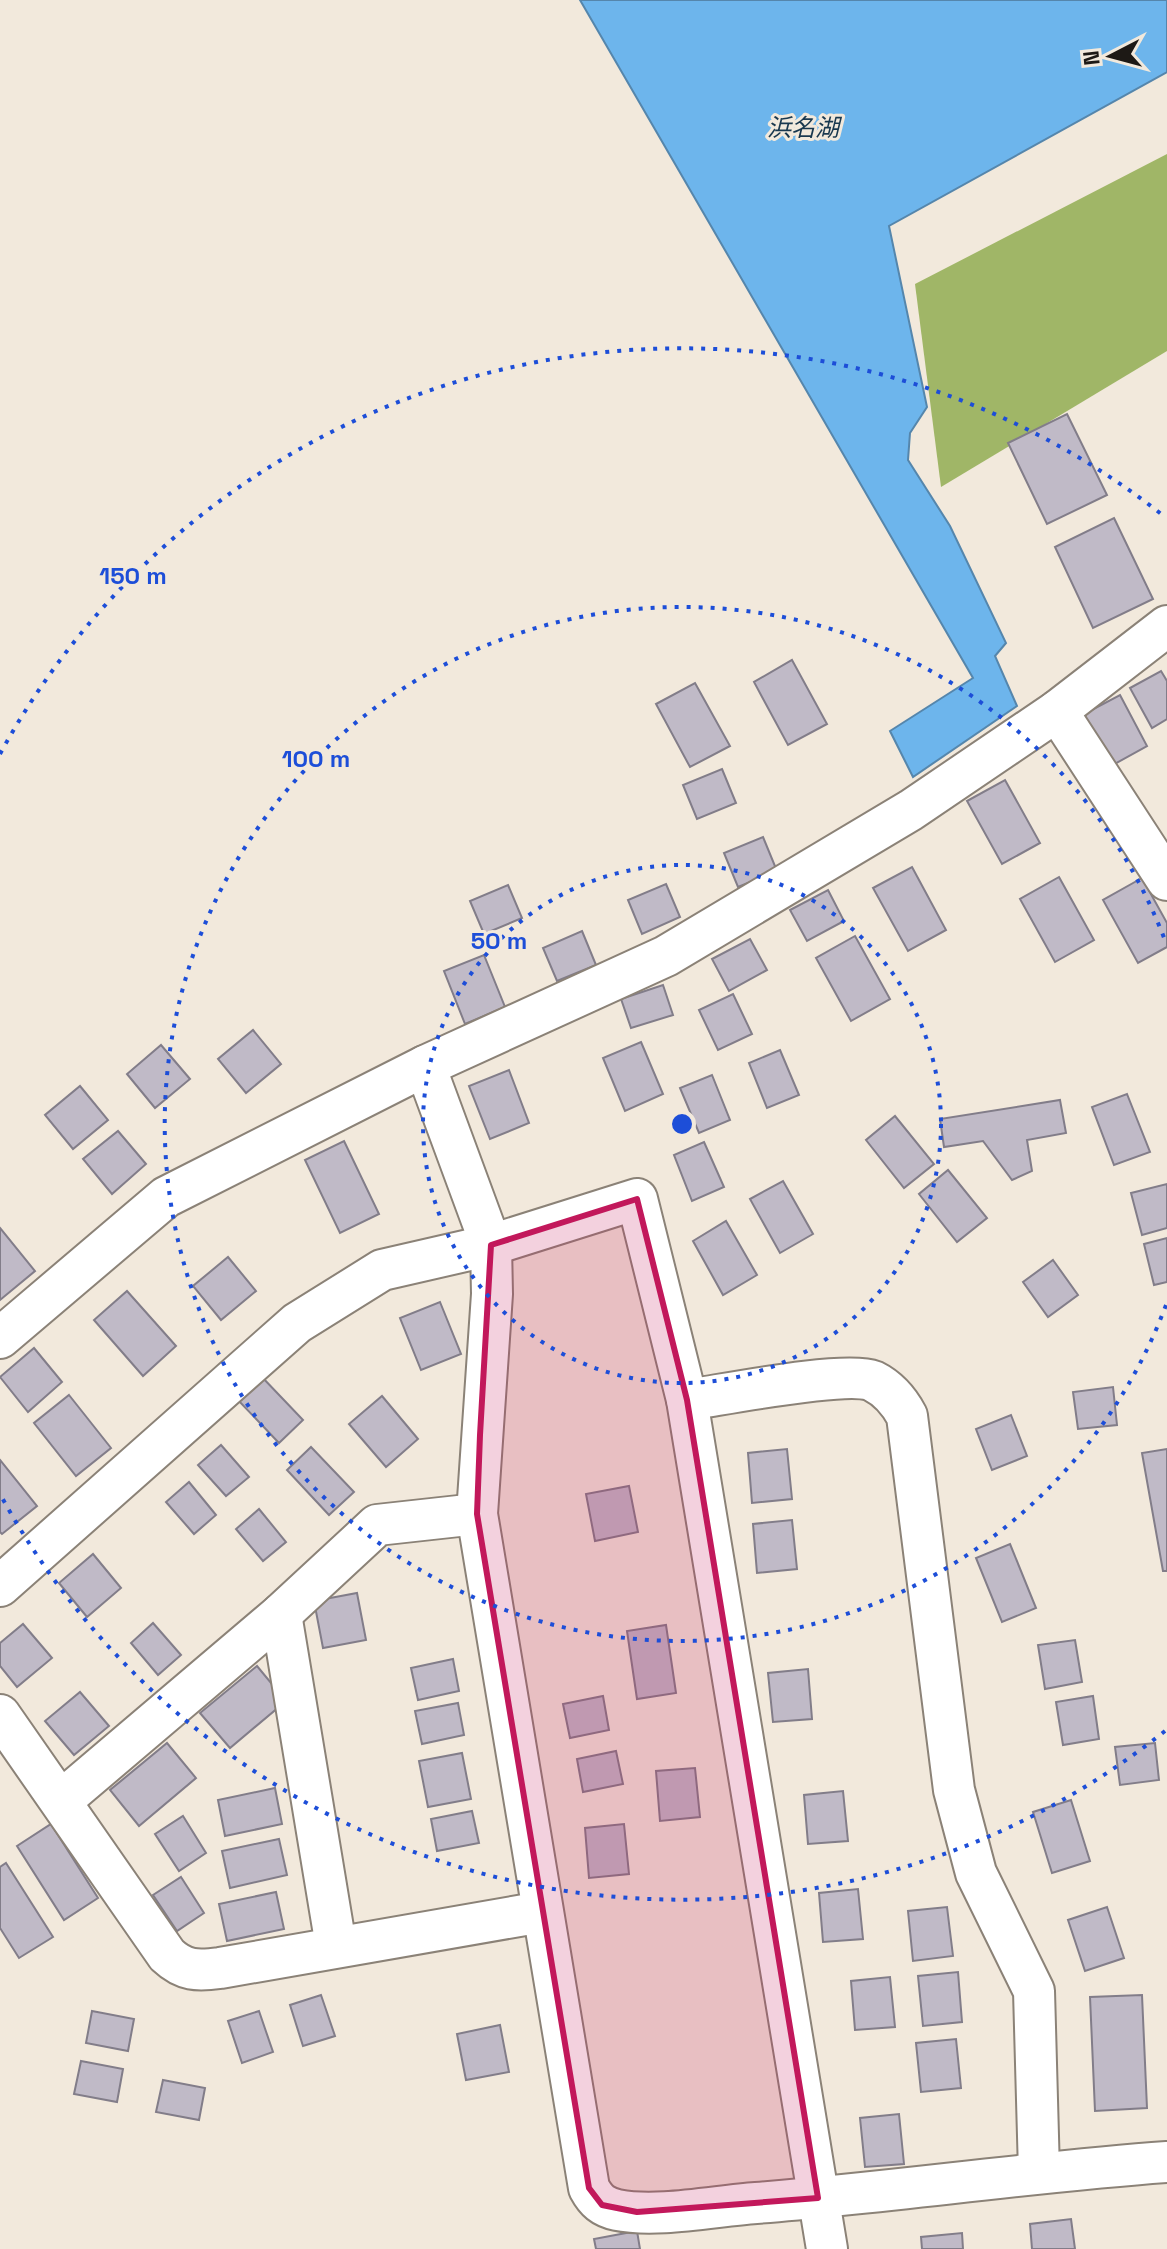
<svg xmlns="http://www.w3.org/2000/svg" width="1167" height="2249" font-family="'Space Grotesk','Noto Sans JP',sans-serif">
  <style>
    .forest { fill: #a0b667 }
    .water { fill: #6db5ec; stroke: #5586ac; stroke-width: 2 }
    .building { fill: #c0bac7; stroke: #827d89; stroke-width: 2 }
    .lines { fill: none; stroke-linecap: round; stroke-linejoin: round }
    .street-casing { stroke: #8b8277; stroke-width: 44 }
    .street { stroke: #fff; stroke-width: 40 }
    .marked { fill: #c2185b; fill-opacity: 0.2; stroke: #c2185b; stroke-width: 6; stroke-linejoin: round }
    .ring { fill: none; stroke: #1d4ed8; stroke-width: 4; stroke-dasharray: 4 8 }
    .labels { text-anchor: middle; stroke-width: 6; stroke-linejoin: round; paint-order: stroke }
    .water-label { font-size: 24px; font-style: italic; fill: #19384f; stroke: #f2e9dc }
    .centre { fill: #1d4ed8; stroke: #f2e9dc; stroke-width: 4 }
    .ring-label { font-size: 24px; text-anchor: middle; font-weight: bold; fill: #1d4ed8; stroke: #f2e9dc; stroke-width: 6; stroke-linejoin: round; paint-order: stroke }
  </style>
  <rect width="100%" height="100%" fill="#f2e9dc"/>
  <!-- forest -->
  <path class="forest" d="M1167,154V351L941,487L915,284Z"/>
  <!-- water -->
  <path class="water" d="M580,0H1167V72L889,226L927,407L910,433L908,460L950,526L1006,643L995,656L1017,706L913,777L890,731L973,678Z"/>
  <!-- building -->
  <g class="building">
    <path d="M1067,414L1107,495L1047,524L1008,443Z"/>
    <path d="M1114,518L1153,599L1093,628L1055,547Z"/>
    <path d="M792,660L827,724L788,745L754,682Z"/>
    <path d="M1161,671L1167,681V719L1152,728L1130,688Z"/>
    <path d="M695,683L730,746L690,767L656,704Z"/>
    <path d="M1120,695L1147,746L1111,766L1084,714Z"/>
    <path d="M722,769L736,803L697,819L683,785Z"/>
    <path d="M1005,780L1040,843L1002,864L967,801Z"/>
    <path d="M763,837L777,871L738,887L724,853Z"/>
    <path d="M912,867L946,930L908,951L873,888Z"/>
    <path d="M1059,877L1094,940L1055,962L1020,899Z"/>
    <path d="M1142,878L1167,923V947L1138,963L1103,900Z"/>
    <path d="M666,884L680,917L642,934L628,900Z"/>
    <path d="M508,885L522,918L484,934L470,901Z"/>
    <path d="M828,890L844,921L807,941L790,910Z"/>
    <path d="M582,931L596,965L557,981L543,948Z"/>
    <path d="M855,936L890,999L851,1021L816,958Z"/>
    <path d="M750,939L767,970L729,991L712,959Z"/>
    <path d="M484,955L505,1007L465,1024L444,971Z"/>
    <path d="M663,985L673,1015L631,1028L621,999Z"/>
    <path d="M733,994L752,1034L718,1050L699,1010Z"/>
    <path d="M253,1030L281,1064L246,1093L218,1059Z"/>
    <path d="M641,1042L663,1094L625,1111L603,1058Z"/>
    <path d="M161,1045L190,1079L155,1108L127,1074Z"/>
    <path d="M780,1050L799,1095L767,1108L749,1063Z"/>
    <path d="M509,1070L529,1123L490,1139L469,1086Z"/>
    <path d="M712,1075L730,1120L699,1133L680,1088Z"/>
    <path d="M80,1086L108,1120L73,1149L45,1115Z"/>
    <path d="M1127,1094L1150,1152L1114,1165L1092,1107Z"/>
    <path d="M1060,1100L1066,1133L1027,1140L1032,1171L1012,1180L983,1141L944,1147L940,1119Z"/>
    <path d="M895,1116L934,1164L904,1188L866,1140Z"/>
    <path d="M118,1131L146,1164L112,1194L83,1159Z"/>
    <path d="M344,1141L379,1214L340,1233L305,1160Z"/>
    <path d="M704,1142L724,1187L692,1201L674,1155Z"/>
    <path d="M948,1170L987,1218L957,1242L919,1194Z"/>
    <path d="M783,1181L813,1234L780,1253L750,1199Z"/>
    <path d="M1167,1184V1228L1142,1235L1131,1193Z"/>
    <path d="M726,1221L757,1275L723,1295L693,1241Z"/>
    <path d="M0,1228L35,1271L0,1300Z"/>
    <path d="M1167,1238V1282L1154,1285L1144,1244Z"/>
    <path d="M228,1257L256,1291L221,1320L193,1286Z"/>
    <path d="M1053,1260L1078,1295L1048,1317L1023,1282Z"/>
    <path d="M127,1291L176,1346L143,1376L94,1320Z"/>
    <path d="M440,1302L461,1354L421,1370L400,1318Z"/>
    <path d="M34,1348L62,1382L28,1412L0,1377Z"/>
    <path d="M261,1376L303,1420L279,1443L237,1399Z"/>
    <path d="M1113,1387L1117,1425L1078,1429L1073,1392Z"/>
    <path d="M69,1395L111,1448L76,1476L34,1423Z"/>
    <path d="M382,1396L418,1439L386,1467L349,1424Z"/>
    <path d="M1011,1415L1027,1456L992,1470L976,1429Z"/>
    <path d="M221,1445L249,1477L226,1496L198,1465Z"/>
    <path d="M311,1447L354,1492L329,1515L287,1470Z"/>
    <path d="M787,1449L792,1499L752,1503L748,1453Z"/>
    <path d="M1167,1449V1571H1163L1142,1453Z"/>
    <path d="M0,1460L37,1506L2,1534L0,1532Z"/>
    <path d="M189,1482L216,1515L194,1534L166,1502Z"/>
    <path d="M629,1486L638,1532L595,1541L586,1494Z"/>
    <path d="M259,1509L286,1542L263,1561L236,1529Z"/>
    <path d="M792,1520L797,1569L757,1573L753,1524Z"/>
    <path d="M1010,1544L1036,1608L1002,1622L976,1558Z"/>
    <path d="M93,1554L121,1588L87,1617L59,1583Z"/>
    <path d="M357,1593L366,1640L323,1648L314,1601Z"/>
    <path d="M153,1623L181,1655L158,1675L131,1643Z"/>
    <path d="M23,1624L52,1658L17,1687L0,1666V1643Z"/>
    <path d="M666,1625L676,1693L637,1699L627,1631Z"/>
    <path d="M1075,1640L1082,1682L1045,1689L1038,1645Z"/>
    <path d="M453,1659L459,1691L418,1700L411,1668Z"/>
    <path d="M257,1666L286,1701L230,1748L200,1713Z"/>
    <path d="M808,1669L812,1719L773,1722L768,1673Z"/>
    <path d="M80,1692L109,1726L74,1755L45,1721Z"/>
    <path d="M603,1696L609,1730L570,1738L563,1704Z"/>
    <path d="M1093,1696L1099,1739L1063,1745L1056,1702Z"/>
    <path d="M458,1703L464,1735L422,1744L415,1711Z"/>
    <path d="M167,1743L196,1778L139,1826L110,1790Z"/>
    <path d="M1155,1743L1159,1780L1120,1785L1115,1747Z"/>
    <path d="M616,1751L623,1784L583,1792L577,1759Z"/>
    <path d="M462,1753L471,1799L428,1807L419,1761Z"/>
    <path d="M695,1768L700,1817L660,1821L656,1771Z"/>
    <path d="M275,1788L282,1824L225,1836L218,1800Z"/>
    <path d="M843,1791L848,1841L808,1844L804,1795Z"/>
    <path d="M1071,1800L1090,1861L1052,1873L1033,1812Z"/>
    <path d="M472,1811L479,1843L437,1851L431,1819Z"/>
    <path d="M183,1816L206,1853L179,1871L155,1834Z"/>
    <path d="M51,1824L98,1898L64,1920L17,1846Z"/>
    <path d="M624,1824L629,1874L589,1878L585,1828Z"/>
    <path d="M279,1839L287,1875L230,1888L222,1851Z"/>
    <path d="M6,1863L53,1937L19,1958L0,1928V1867Z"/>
    <path d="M181,1877L204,1913L177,1931L153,1895Z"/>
    <path d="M858,1889L863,1939L823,1942L819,1893Z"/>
    <path d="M276,1892L284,1929L227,1941L219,1904Z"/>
    <path d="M947,1907L953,1956L913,1961L908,1911Z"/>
    <path d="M1107,1907L1124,1958L1085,1971L1068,1920Z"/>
    <path d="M958,1972L962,2022L923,2026L918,1976Z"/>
    <path d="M890,1977L895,2027L855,2030L851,1981Z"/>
    <path d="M321,1995L335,2036L303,2046L290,2005Z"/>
    <path d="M1142,1995L1147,2108L1095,2111L1090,1997Z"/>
    <path d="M92,2011L134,2019L128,2051L86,2043Z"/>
    <path d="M259,2011L273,2052L242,2063L228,2021Z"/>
    <path d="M500,2025L509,2072L466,2080L457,2034Z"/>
    <path d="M956,2039L961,2088L921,2092L916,2043Z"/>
    <path d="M81,2061L123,2069L117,2102L74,2094Z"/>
    <path d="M163,2080L205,2088L199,2120L156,2112Z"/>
    <path d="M899,2114L904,2164L865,2167L860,2118Z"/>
    <path d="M1071,2219L1075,2249H1032L1030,2224Z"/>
    <path d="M637,2231L640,2249H596L594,2239Z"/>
    <path d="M962,2233L963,2249H922L921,2237Z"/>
  </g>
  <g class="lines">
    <defs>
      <g id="street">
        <path d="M1057,711L1167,880"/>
        <path d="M425,1066L491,1245L492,1294L477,1514L589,2188C596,2201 603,2207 617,2210C657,2218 714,2206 756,2203C893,2192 1030,2172 1167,2162"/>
        <path d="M0,1338L166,1197L425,1066L666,956L911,810L1057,711L1167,626"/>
        <path d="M687,1400C722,1395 846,1370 873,1381C889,1389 899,1401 907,1416L954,1790L976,1873L1034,1991L1039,2172"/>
        <path d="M0,1586L297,1323L382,1270L491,1245L637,1199L687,1400L827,2249"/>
        <path d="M281,1614L336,1946"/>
        <path d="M0,1715L167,1955C184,1971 197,1971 220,1968L542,1912"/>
        <path d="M62,1800L281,1614L377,1525L477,1514"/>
      </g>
    </defs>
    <!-- street casing -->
    <use href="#street" class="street-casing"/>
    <!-- street -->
    <use href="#street" class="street"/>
  </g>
  <!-- marked area -->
  <path class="marked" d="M637,1199L687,1400L818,2198L637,2212L602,2205L589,2188L477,1514L480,1435L491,1245Z"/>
  <!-- distance rings -->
  <g class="ring">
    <circle cx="682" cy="1124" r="259"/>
    <path d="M1166 1305A517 517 0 1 1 1166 943"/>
    <path d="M1165 1731A776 776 0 0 1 0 1494M0 754A776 776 0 0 1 1165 517"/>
  </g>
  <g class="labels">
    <!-- water labels -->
    <g class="water-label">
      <text x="803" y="136">浜名湖</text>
    </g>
  </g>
  <circle cx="682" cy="1124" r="12" class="centre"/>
  <g class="ring-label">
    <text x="133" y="584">150 m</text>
    <text x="316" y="767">100 m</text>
    <text x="499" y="949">50 m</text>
  </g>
  <!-- north arrow -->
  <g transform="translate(1111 56) rotate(264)" stroke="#f2e9dc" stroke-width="6" paint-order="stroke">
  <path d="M0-6L14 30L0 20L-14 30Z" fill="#1d1915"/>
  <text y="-12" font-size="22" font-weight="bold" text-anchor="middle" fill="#1d1915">N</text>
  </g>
</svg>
